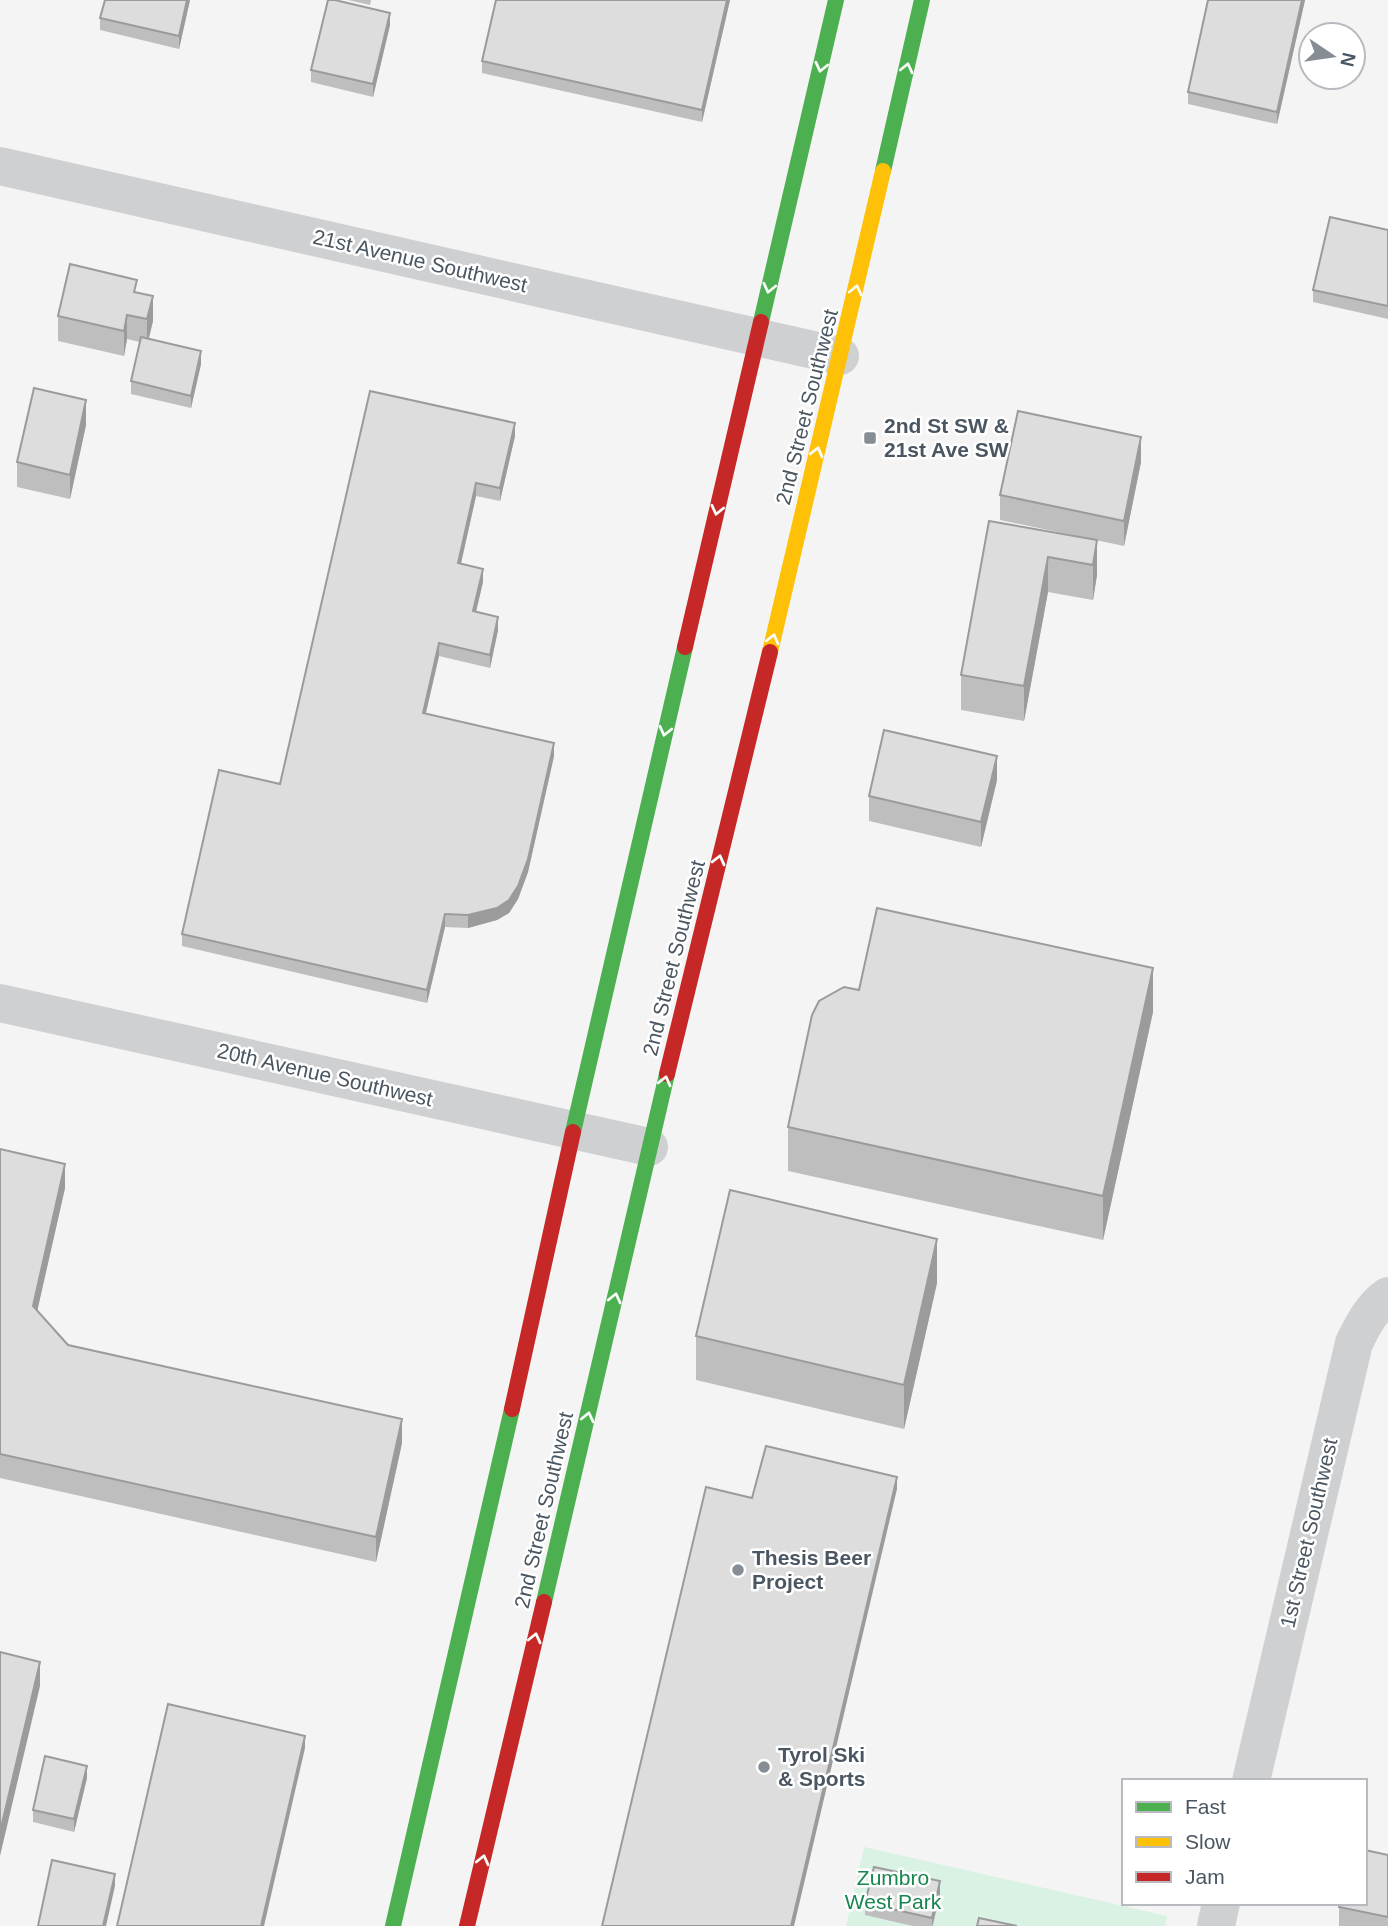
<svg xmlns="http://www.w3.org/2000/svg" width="1388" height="1926" font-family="Helvetica,sans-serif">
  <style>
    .green { fill: #d9f2e3 }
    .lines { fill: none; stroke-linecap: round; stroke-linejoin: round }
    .street { stroke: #ced0d2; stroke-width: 38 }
    .fast { stroke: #4caf50; stroke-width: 16 }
    .slow { stroke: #ffc107; stroke-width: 16 }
    .jam { stroke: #c62828; stroke-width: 16 }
    .wall { fill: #bebebf }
    .shaded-wall { fill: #9b9b9b }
    .building { fill: #ddddde; stroke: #9b9b9b; stroke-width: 2 }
    .oneway { stroke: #f6fbf6 }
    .poi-dot { fill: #868d94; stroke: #fff; stroke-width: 2.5 }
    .labels { text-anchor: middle; stroke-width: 5; stroke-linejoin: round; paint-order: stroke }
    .street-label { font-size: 21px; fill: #4a5661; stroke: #fff }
    .poi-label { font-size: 21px; font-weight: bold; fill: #4a5661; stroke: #fff; text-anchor: start }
    .park-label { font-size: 21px; fill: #17864f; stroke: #fff }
  </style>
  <rect width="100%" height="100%" fill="#f4f4f4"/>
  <!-- green -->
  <path class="green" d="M864,1847L1167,1916L1165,1926H846Z"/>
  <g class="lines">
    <!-- street -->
    <g class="street">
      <path d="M0,166L840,356"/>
      <path d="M0,1003L649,1147"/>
      <path d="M1251,1781L1354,1343C1363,1325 1371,1308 1388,1296"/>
      <path d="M1216,1926L1221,1903"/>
    </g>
    <!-- fast -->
    <g class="fast">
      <path d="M883,171L922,0"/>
      <path d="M761,322L836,0"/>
      <path d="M573,1132L685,647"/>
      <path d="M544,1602L667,1074"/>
      <path d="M393,1926L512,1409"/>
    </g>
    <!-- slow -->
    <path class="slow" d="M770,652L883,171"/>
    <!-- jam -->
    <g class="jam">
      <path d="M685,647L761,322"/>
      <path d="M667,1074L770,652"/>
      <path d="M512,1409L573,1132"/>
      <path d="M467,1926L544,1602"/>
    </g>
  </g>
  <!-- wall -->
  <g class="wall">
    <path d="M105,0H190L179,49L100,30V18Z"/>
    <path d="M348,0H371L370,5Z"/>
    <path d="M496,0H730L702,122L482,73V61Z"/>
    <path d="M1208,0H1305L1277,124L1188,104V92Z"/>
    <path d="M390,25L373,97L311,82V70Z"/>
    <path d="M1388,230V319L1313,302V290Z"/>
    <path d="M137,293L153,321L149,339L201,364L191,408L131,394V381L140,342L127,339L124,356L58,341V316Z"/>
    <path d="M370,391L515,436L500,501L476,496L461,564L483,582L476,612L498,630L490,668L439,656L426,713L554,756L528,872L518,899L509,913L497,920L468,928L445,927L427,1003L182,946V934L280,784Z"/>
    <path d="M86,425L70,499L17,487V462Z"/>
    <path d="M1141,462L1124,546L1000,520V495Z"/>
    <path d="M989,521L1097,540V575L1093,600L1048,592L1024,721L961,710V675Z"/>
    <path d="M997,780L981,847L869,821V796Z"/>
    <path d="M859,990L1153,1012L1103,1240L788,1171V1127Z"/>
    <path d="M0,1149L65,1188L37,1310L68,1345L402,1443L376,1562L0,1478Z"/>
    <path d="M937,1283L904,1429L696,1380V1336Z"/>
    <path d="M87,1778L74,1832L33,1822V1810Z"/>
    <path d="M1388,1855V1926H1339V1907Z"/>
    <path d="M940,1894L933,1926H913L865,1915V1903Z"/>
  </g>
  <!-- shaded-wall -->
  <g class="shaded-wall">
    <path d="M187,0H190L179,49V36Z"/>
    <path d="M727,0H730L702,122V110Z"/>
    <path d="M1302,0H1305L1277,124V112Z"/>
    <path d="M390,13V25L373,97V84Z"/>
    <path d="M153,296V321L147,344V319Z"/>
    <path d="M127,315V339L124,356V331Z"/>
    <path d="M201,351V364L191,408V396Z"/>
    <path d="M86,400V425L70,499V475Z"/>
    <path d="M515,423V436L500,501V488Z"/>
    <path d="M1141,437V462L1124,546V521Z"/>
    <path d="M476,483V496L458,576V563Z"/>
    <path d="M1097,540V575L1093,600V565Z"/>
    <path d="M1048,557V592L1024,721V686Z"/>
    <path d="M483,569V582L473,624V611Z"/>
    <path d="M498,617V630L490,668V655Z"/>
    <path d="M439,643V656L423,725V713Z"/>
    <path d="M554,743V756L528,872L518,899L509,913L497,920L468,928V915Z"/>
    <path d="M997,756V780L981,847V822Z"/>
    <path d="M445,914V927L427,1003V990Z"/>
    <path d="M1153,968V1012L1103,1240V1196Z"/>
    <path d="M65,1164V1188L33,1330V1306Z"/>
    <path d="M937,1239V1283L904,1429V1385Z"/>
    <path d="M402,1419V1443L376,1562V1537Z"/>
    <path d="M897,1477V1489L794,1926H791Z"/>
    <path d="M40,1662V1686L0,1856V1832Z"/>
    <path d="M305,1736V1748L264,1926H261Z"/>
    <path d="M87,1766V1778L74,1832V1819Z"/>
    <path d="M115,1874V1886L106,1926H103Z"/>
    <path d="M940,1881V1894L932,1926V1918Z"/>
  </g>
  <!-- building -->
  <g class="building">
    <path d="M105,0H187L179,36L100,18Z"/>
    <path d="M328,0H335L390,13L373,84L311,70Z"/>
    <path d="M496,0H727L702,110L482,61Z"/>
    <path d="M1208,0H1302L1277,112L1188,92Z"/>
    <path d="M1330,217L1388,230V306L1313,290Z"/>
    <path d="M70,264L137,280L134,292L153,296L147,319L127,315L124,331L58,316Z"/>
    <path d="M141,337L201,351L191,396L131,381Z"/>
    <path d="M34,388L86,400L70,475L17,462Z"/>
    <path d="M370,391L515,423L500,488L476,483L458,563L483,569L473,611L498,617L490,655L439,643L423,713L554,743L528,859L518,886L509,900L497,908L468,915L445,914L427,990L182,934L219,770L280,784Z"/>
    <path d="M1018,411L1141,437L1124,521L1000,495Z"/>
    <path d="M989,521L1097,540L1093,565L1048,557L1024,686L961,675Z"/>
    <path d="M884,730L997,756L981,822L869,796Z"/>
    <path d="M877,908L1153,968L1103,1196L788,1127L812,1015L819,1001L844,987L859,990Z"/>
    <path d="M0,1149L65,1164L33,1306L68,1345L402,1419L376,1537L0,1454Z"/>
    <path d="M730,1190L937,1239L904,1385L696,1336Z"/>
    <path d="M766,1446L897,1477L791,1926H602L706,1487L752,1498Z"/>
    <path d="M0,1652L40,1662L0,1832Z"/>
    <path d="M168,1704L305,1736L261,1926H117Z"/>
    <path d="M45,1756L87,1766L74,1819L33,1810Z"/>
    <path d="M1365,1850L1388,1855V1917L1339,1907L1340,1903H1365Z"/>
    <path d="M52,1860L115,1874L103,1926H38Z"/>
    <path d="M874,1867L940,1881L932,1918L865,1903Z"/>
    <path d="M979,1918L1017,1926H977Z"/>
  </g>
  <!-- one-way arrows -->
  <defs><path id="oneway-chevron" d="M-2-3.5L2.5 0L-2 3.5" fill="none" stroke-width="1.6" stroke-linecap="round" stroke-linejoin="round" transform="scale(1.75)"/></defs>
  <g class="oneway">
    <use href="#oneway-chevron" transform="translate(821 67) rotate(103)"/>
    <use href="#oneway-chevron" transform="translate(907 68) rotate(-77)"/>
    <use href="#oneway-chevron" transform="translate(769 288) rotate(103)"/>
    <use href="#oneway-chevron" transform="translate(856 290) rotate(-77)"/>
    <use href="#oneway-chevron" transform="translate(817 452) rotate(-76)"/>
    <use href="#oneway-chevron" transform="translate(717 510) rotate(103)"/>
    <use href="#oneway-chevron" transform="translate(773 639) rotate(-76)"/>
    <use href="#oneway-chevron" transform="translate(665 731) rotate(103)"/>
    <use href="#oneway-chevron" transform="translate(719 860) rotate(-76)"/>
    <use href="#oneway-chevron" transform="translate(665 1081) rotate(-76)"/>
    <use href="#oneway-chevron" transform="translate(615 1298) rotate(-77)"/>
    <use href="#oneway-chevron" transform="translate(588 1417) rotate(-77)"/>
    <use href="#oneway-chevron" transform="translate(535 1638) rotate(-77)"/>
    <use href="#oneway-chevron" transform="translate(483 1860) rotate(-77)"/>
  </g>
  <!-- markers -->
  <g class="poi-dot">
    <rect x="863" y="431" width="14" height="14" rx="3.5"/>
    <circle cx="738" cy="1570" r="7"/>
    <circle cx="764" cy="1767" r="7"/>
  </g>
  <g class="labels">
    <!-- street labels -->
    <g class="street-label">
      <text transform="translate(420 261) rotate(13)" y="7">21st Avenue Southwest</text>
      <text transform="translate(807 407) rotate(-76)" y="7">2nd Street Southwest</text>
      <text transform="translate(674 958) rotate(-76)" y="7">2nd Street Southwest</text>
      <text transform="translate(325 1075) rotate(13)" y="7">20th Avenue Southwest</text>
      <text transform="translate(544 1510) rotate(-77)" y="7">2nd Street Southwest</text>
      <text transform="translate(1309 1533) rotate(-77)" y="7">1st Street Southwest</text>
    </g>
    <!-- poi labels -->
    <g class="poi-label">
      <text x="884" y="433">2nd St SW &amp;<tspan x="884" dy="24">21st Ave SW</tspan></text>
      <text x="752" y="1565">Thesis Beer<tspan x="752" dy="24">Project</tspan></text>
      <text x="778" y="1762">Tyrol Ski<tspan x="778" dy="24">&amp; Sports</tspan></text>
    </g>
    <!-- park labels -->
    <g class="park-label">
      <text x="893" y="1885">Zumbro<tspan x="893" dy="24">West Park</tspan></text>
    </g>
  </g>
  <!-- legend -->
  <rect x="1122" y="1779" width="245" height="126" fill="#ffffff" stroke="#b7bbc0" stroke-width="2"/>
  <rect x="1136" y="1802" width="35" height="10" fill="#4caf50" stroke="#b7bbc0" stroke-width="2"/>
  <text x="1185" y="1814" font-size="21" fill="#4a5661">Fast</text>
  <rect x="1136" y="1837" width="35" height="10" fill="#ffc107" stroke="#b7bbc0" stroke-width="2"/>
  <text x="1185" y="1849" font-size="21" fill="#4a5661">Slow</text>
  <rect x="1136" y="1872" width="35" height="10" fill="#c62828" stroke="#b7bbc0" stroke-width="2"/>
  <text x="1185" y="1884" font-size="21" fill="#4a5661">Jam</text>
  <!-- north arrow -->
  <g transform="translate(1332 56) rotate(103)"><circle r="33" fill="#ffffff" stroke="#b7bbc0" stroke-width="2"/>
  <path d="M0-5L12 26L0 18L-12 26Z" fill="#868d94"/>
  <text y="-10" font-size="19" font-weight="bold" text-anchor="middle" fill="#4a5661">N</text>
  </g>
</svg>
